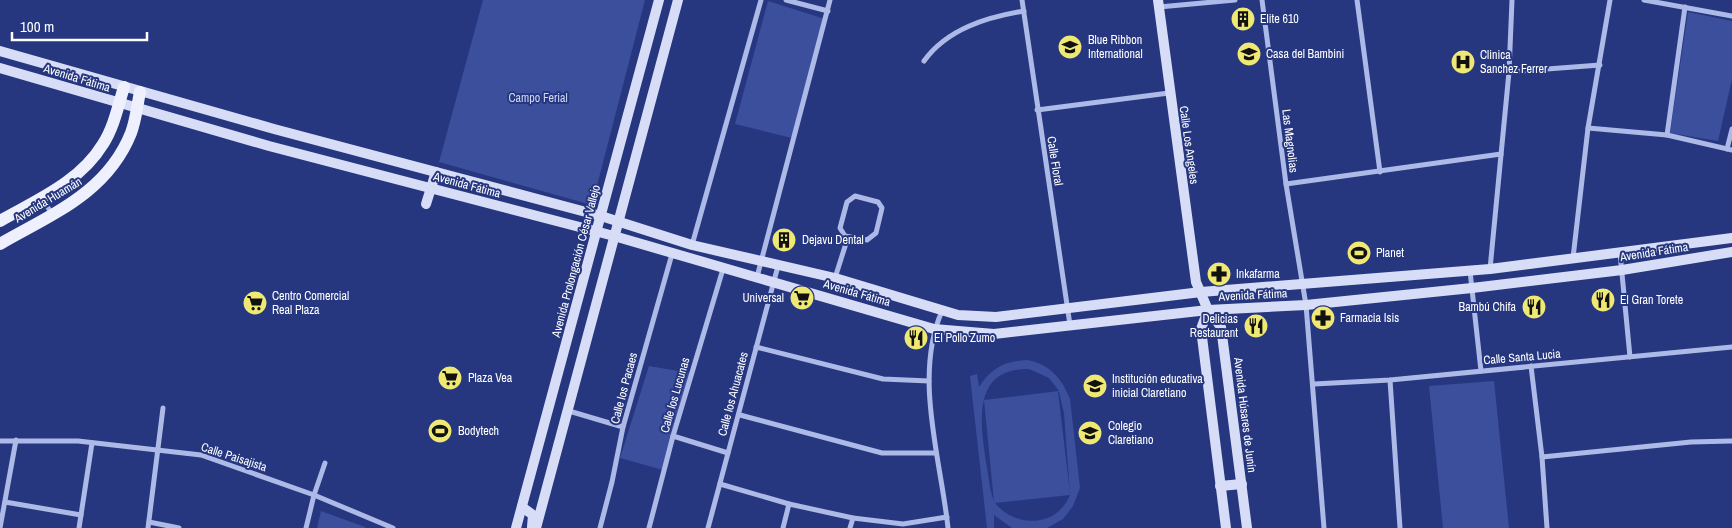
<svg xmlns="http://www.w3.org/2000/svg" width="1732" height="528" font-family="'Archivo Narrow',sans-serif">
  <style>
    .green { fill: #3b4f9d; fill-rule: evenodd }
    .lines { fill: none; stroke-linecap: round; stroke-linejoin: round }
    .street { stroke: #adb9e6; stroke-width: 5 }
    .secondary { stroke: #d7ddf6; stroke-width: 10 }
    .primary { stroke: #eef0fd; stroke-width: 12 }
    .labels { text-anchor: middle; stroke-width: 4; stroke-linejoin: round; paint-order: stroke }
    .poi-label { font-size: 12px; fill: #fff; stroke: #263780; text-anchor: start }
    .street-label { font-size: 12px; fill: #fff; stroke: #263780 }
    .park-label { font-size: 12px; fill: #d1d8f5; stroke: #263780 }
  </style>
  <rect width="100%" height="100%" fill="#263780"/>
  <!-- green -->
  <g class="green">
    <path d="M483,0H645L592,205L439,162Z"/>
    <path d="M768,1L825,19L792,138L735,124Z"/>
    <path d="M1688,12L1732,21V79L1718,141L1670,133Z"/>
    <path d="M1027,360C1049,364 1062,378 1070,399L1080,488L1073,506L1063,519L1047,528H1012L994,515V528H987L970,376L977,374L979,387C991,368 1005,361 1027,360ZM1029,369L1049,378L1059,391L984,400L994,502L990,488C985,445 961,368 1029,369ZM1059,392L1064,413L1070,493L1058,392ZM1070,495C1057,528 1015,528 995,503Z"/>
    <path d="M649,366L690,373L663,470L620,458Z"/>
    <path d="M1494,381L1509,528H1443L1429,386Z"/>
    <path d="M321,511L365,527V528H317Z"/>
  </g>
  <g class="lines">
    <!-- street -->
    <g class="street">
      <path d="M786,0L828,11"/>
      <path d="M1022,0L1070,325"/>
      <path d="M1262,0L1286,184L1306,305L1324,528"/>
      <path d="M1357,0L1380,172"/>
      <path d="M1644,0L1732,16"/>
      <path d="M1159,7L1235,0"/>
      <path d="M924,61C947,29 987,17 1024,11"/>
      <path d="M1509,72L1600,65"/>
      <path d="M1037,110L1169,93"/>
      <path d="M1588,128L1667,135L1732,150"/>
      <path d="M1667,135L1685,7"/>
      <path d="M1727,149L1732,129"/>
      <path d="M1286,184L1501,154"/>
      <path d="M855,196L878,202L882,208L876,233L867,240L845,236L840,228L847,202Z"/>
      <path d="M42,198L52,214"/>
      <path d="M692,245L761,0"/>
      <path d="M1620,253L1630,357"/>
      <path d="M1573,258L1588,128L1610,0"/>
      <path d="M1490,269L1509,72L1512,0"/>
      <path d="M1470,271L1481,371"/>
      <path d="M757,277L830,0"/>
      <path d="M835,278L848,237"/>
      <path d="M942,311C913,376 941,460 948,528"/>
      <path d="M756,347L883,379L929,381"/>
      <path d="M1531,366L1542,457L1547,528"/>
      <path d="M1390,380L1400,528"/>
      <path d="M1314,384L1390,380L1732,347"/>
      <path d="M569,411L623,427"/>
      <path d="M740,415L882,453H936"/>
      <path d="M673,436L728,453"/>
      <path d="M0,441H78L201,455L314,495L393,528"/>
      <path d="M1542,457L1691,442L1732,441"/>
      <path d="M720,484L789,504L853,518L903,524L947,517"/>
      <path d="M5,502L81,515"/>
      <path d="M149,522L179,528"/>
      <path d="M0,528L16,440"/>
      <path d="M79,528L92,443"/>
      <path d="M148,528L163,408"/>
      <path d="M306,528L314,495L325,463"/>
      <path d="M600,528L612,482L623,427L672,254"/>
      <path d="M649,528L673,436L723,269"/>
      <path d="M708,528L778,266"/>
      <path d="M783,528L789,504"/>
      <path d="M850,528L853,518"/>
    </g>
    <!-- secondary -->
    <g class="secondary">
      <path d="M1158,0L1196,282L1208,310L1221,327L1247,528"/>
      <path d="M0,51L274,129L601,216L692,245L835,278L958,315L996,317L1201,292L1490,269L1732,238"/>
      <path d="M0,68L269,146L614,236L934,329L994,334L1208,310L1306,305L1472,288L1622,270L1732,252"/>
      <path d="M426,204L436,172"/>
      <path d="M1208,310L1201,329L1226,528"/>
      <path d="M1220,486L1242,484"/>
      <path d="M522,507L533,515L532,527"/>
      <path d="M516,528L659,0"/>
      <path d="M536,528L678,0"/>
    </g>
    <!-- primary -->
    <g class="primary">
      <path d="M0,221C37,200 80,182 103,144C114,127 118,106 124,87"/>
      <path d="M0,244C52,214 107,193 131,133C136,120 137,106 140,92"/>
    </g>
  </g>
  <!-- icons -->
  <defs>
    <symbol id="building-disc" viewBox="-11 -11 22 22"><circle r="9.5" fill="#efe973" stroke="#263780"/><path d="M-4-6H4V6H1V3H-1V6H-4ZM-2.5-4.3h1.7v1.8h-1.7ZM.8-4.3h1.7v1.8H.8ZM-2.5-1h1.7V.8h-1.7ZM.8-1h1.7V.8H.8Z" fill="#111"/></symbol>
    <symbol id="school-disc" viewBox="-11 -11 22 22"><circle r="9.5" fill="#efe973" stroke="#263780"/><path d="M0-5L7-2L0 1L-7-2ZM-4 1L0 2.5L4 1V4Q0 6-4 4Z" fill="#111"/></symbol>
    <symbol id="hospital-disc" viewBox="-11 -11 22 22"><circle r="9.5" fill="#efe973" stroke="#263780"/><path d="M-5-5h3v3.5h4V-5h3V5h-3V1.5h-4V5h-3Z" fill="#111"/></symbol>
    <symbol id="stadium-disc" viewBox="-11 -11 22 22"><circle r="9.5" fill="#efe973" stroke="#263780"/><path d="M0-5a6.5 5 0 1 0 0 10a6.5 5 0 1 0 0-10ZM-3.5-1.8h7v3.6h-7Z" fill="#111"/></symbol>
    <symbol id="pharmacy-disc" viewBox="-11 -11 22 22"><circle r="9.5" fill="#efe973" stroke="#263780"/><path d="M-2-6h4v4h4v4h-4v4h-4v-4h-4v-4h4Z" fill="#111"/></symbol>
    <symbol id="supermarket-disc" viewBox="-11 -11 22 22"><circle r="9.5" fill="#efe973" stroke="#263780"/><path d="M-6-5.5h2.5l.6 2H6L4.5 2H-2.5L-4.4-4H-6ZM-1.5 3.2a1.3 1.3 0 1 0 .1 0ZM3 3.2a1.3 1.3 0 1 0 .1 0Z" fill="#111"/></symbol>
    <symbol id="restaurant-disc" viewBox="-11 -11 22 22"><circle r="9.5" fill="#efe973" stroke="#263780"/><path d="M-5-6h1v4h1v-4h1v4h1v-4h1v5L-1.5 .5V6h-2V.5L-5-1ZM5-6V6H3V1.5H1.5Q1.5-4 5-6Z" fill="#111"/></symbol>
  </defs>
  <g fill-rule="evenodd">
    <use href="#building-disc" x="1229" y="5" width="28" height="28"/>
    <use href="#school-disc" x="1056" y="33" width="28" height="28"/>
    <use href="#school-disc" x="1235" y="40" width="28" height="28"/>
    <use href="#hospital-disc" x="1449" y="48" width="28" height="28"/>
    <use href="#building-disc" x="770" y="226" width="28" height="28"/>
    <use href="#stadium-disc" x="1345" y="239" width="28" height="28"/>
    <use href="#pharmacy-disc" x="1205" y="260" width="28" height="28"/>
    <use href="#supermarket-disc" x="788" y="284" width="28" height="28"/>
    <use href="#restaurant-disc" x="1589" y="286" width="28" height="28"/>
    <use href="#supermarket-disc" x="241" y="289" width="28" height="28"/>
    <use href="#restaurant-disc" x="1520" y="293" width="28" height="28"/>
    <use href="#pharmacy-disc" x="1309" y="304" width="28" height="28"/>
    <use href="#restaurant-disc" x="1242" y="312" width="28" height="28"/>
    <use href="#restaurant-disc" x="902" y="324" width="28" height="28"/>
    <use href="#supermarket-disc" x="436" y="364" width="28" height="28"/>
    <use href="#school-disc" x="1081" y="372" width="28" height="28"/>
    <use href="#stadium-disc" x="426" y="417" width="28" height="28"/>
    <use href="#school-disc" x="1076" y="419" width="28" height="28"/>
  </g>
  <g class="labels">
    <!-- poi labels -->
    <g class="poi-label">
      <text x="1260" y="23">Elite 610</text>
      <text x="1088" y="44">Blue Ribbon<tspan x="1088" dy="14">International</tspan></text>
      <text x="1266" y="58">Casa del Bambini</text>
      <text x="1480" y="59">Clinica<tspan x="1480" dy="14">Sanchez Ferrer</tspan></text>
      <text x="802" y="244">Dejavu Dental</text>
      <text x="1376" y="257">Planet</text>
      <text x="1236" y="278">Inkafarma</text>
      <text x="272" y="300">Centro Comercial<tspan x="272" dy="14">Real Plaza</tspan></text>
      <text x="784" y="302" text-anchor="end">Universal</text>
      <text x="1620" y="304">El Gran Torete</text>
      <text x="1516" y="311" text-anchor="end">Bambú Chifa</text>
      <text x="1340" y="322">Farmacia Isis</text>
      <text x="1238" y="323" text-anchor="end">Delicias<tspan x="1238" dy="14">Restaurant</tspan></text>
      <text x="934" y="342">El Pollo Zumo</text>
      <text x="468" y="382">Plaza Vea</text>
      <text x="1112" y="383">Institución educativa<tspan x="1112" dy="14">inicial Claretiano</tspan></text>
      <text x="1108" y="430">Colegio<tspan x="1108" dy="14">Claretiano</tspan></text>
      <text x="458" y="435">Bodytech</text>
    </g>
    <!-- street labels -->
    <g class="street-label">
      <text transform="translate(77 78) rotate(17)" y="4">Avenida Fátima</text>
      <text transform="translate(1290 141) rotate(83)" y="4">Las Magnolias</text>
      <text transform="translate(1189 145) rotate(82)" y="4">Calle Los Angeles</text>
      <text transform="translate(1055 161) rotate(81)" y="4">Calle Floral</text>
      <text transform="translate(467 185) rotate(15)" y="4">Avenida Fátima</text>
      <text transform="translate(48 200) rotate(-31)" y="4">Avenida Huamán</text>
      <text transform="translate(1654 252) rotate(-9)" y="4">Avenida Fátima</text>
      <text transform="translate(576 261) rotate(-75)" y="4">Avenida Prolongación César Vallejo</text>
      <text transform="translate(857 293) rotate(16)" y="4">Avenida Fátima</text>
      <text transform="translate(1253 295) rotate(-3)" y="4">Avenida Fátima</text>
      <text transform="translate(1522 357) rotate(-5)" y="4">Calle Santa Lucia</text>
      <text transform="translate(624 388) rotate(-75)" y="4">Calle los Pacaes</text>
      <text transform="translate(733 394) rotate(-75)" y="4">Calle los Ahuacates</text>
      <text transform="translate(675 395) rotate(-74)" y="4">Calle los Lucunas</text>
      <text transform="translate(1245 415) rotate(83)" y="4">Avenida Húsares de Junín</text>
      <text transform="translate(234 457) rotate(18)" y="4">Calle Paisajista</text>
    </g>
    <!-- park labels -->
    <g class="park-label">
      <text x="538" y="102">Campo Ferial</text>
    </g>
  </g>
  <!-- scale -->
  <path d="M12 32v8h135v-8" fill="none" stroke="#ffffff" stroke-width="2.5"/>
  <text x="20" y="32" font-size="15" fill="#ffffff" stroke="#263780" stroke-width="4" paint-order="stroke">100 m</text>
</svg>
